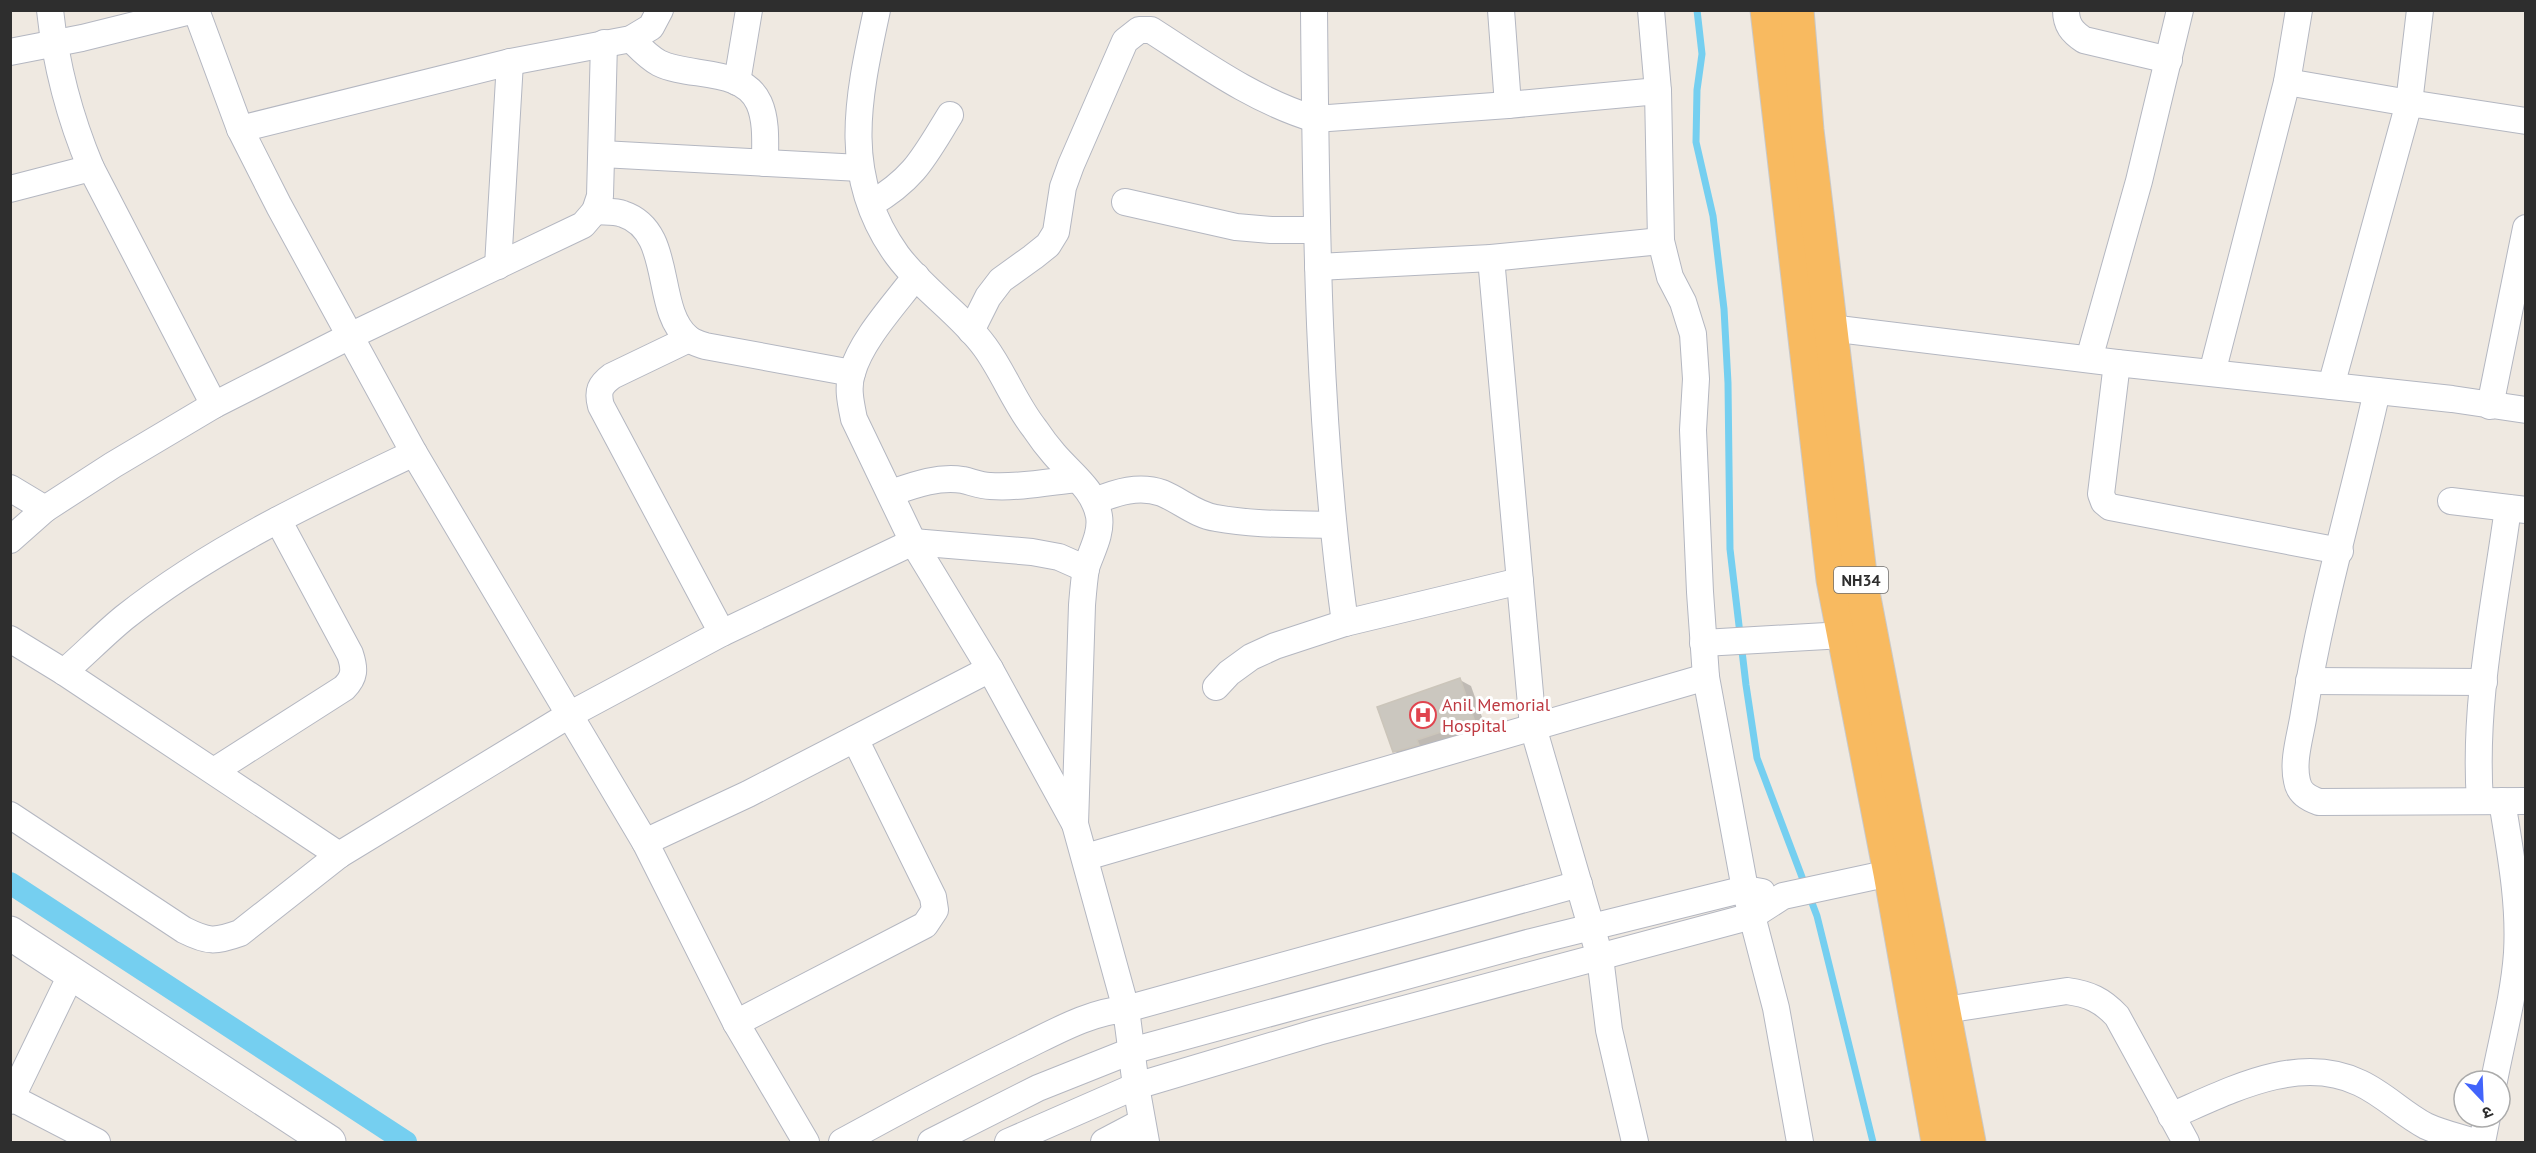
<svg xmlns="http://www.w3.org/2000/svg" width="2536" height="1153" font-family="'PT Sans','Noto Sans Devanagari',sans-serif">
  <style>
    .shadow { fill: #0003 }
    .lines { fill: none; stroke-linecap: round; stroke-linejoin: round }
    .stream { stroke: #75cff0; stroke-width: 7 }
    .canal { stroke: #75cff0; stroke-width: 22 }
    .building { fill: #cbc7bf; stroke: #cbc5ba; stroke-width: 1.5 }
    .minor-casing { stroke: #b4b7c1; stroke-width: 28 }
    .tertiary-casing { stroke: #b4b7c1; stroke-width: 35 }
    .trunk-casing { stroke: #c9c9c9; stroke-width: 35 }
    .minor { stroke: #fff; stroke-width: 26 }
    .tertiary { stroke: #fff; stroke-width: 33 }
    .trunk { stroke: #f8ba60; stroke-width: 33 }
    .labels { text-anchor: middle; stroke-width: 6; stroke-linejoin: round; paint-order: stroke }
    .shield { fill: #fff; stroke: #6d6d6d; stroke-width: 1.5 }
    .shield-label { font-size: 16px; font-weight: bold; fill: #2e2e2e }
    .health-label { font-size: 18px; fill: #be3a42; stroke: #fff; text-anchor: start }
  </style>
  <rect width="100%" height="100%" fill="#efe9e1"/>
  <!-- shadow -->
  <path class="shadow" d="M1460,680L1471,686L1488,734L1405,758L1394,751Z"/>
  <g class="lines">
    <!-- stream -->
    <g class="stream">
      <path d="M1697,10L1702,54L1697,90L1696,142L1713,216L1724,309L1728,383L1730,549L1746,685L1757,758L1805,885"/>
      <path d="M1809,895L1817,916L1873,1142"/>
    </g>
    <!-- canal -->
    <path class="canal" d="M10,883L406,1142"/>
  </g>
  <!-- building -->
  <path class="building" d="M1460,678L1477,728L1452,735L1450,729L1417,740L1419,745L1393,752L1377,707Z"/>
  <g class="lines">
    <defs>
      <g id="minor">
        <path d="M50,10C56,66 69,116 91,168L214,405"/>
        <path d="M196,10L240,129L279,206L414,453L645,842L736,1023L806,1142"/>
        <path d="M877,10C858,98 840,176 897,255C923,290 960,313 985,347C1004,373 1015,404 1035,429C1041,438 1047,446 1054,454C1071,474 1094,489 1099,516C1102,534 1091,552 1086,568C1084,580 1083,593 1082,605L1075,824"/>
        <path d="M1314,10C1316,215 1317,420 1345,623"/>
        <path d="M1501,10L1508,105"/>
        <path d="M1651,10L1658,91L1661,241L1670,277L1683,302L1693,334L1696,379L1693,430L1700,592L1706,677L1745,889L1776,1008L1800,1142"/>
        <path d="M2066,10C2066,25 2072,32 2084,40L2169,60"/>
        <path d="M2299,10L2287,82L2409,103L2420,10"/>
        <path d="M631,39C640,48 648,57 659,63C689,78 743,67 759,103C767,121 765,144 765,163"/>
        <path d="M10,52L82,38L195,10"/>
        <path d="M737,82L749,10"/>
        <path d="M240,129L510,62L631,39L651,27L660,10"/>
        <path d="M602,154L860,168"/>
        <path d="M10,189L91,168"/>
        <path d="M1125,202L1236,227L1271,230H1317"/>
        <path d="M871,204C915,178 924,157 950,115"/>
        <path d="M595,211C604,212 615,211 623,214C675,231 653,309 688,338C692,342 699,344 705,346L852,373"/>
        <path d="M1491,258L1533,727L1600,957L1609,1030L1635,1142"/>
        <path d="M498,266L510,62"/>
        <path d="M1318,267L1491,258L1661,241"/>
        <path d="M916,276C895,304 861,340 852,373C847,388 851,404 854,419L913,542L990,669L1075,824L1126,1009L1579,884"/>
        <path d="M1830,328L2117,363L2452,399L2526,410"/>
        <path d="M971,331L988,297L1001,280L1033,257L1048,245L1056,232L1063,187L1071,165L1125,41L1139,30H1151C1204,64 1255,101 1315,119L1508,105L1658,91"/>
        <path d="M689,339L612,376C600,385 597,391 601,406L722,633"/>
        <path d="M2089,359L2139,181L2180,10"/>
        <path d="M2117,363L2101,494L2104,502L2110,507L2340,551"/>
        <path d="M2212,373L2287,82"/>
        <path d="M2331,386L2409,103L2526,121"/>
        <path d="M2377,391C2353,499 2321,604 2304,713C2301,734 2292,760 2297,781C2299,793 2308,798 2319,802L2526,801"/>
        <path d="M2490,406L2526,228"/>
        <path d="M10,488L45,509"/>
        <path d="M891,493C914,485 938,476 963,480C972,482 981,486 990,486C1019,488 1049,482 1077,479"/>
        <path d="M1095,501C1117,492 1139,485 1162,493C1181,501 1196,515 1216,518C1254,525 1293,524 1332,525"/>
        <path d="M2451,501L2526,510"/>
        <path d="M10,540L45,509L113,465L214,405L350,336L583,225L595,211L600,196L604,43"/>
        <path d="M10,639L64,672L339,855"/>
        <path d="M1703,643L1844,635"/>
        <path d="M64,672C85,654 104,634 125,617C212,548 315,500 414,453"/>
        <path d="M2309,681L2484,682"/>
        <path d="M1216,687L1229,673L1251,657L1275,646L1345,623L1520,581"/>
        <path d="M214,771L344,688C355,677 355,669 350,654L278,520"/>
        <path d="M2480,801C2473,703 2495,604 2508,508"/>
        <path d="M10,815L184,930C208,942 215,942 240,933L339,855L569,715L722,633L913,542L1032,552L1059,557L1086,569"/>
        <path d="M645,842L748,794L990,669"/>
        <path d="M1086,857L1706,677"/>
        <path d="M1945,1010L2067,991C2089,994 2102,1000 2117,1016L2186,1142"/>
        <path d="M736,1023L925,925L935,910L933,897L855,739"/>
        <path d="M2494,1081C2502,1039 2514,996 2517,953C2520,902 2510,851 2502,801"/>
        <path d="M10,1097L97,1142"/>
        <path d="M10,1101L72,973"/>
        <path d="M2171,1116C2229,1091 2298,1053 2360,1083C2384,1094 2403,1114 2426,1126C2441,1133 2459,1137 2474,1142"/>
        <path d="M842,1142C902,1109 962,1077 1024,1047C1057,1031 1090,1012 1126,1009L1136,1086L1146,1142"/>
        <path d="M931,1142L1038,1088L1131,1051L1531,942L1745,889L1762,892"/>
        <path d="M1008,1142L1136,1086L1318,1032L1752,916L1783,896L1890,873"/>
        <path d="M1104,1142L1142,1122"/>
        <path d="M2482,1142L2487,1117"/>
      </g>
      <path id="tertiary" d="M10,933L329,1142"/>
      <g id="trunk">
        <path d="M1767,10L1833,580L1890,873L1938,1142"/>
        <path d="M1797,10L1807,130L1861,582L1969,1142"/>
      </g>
    </defs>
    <!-- minor casing -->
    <use href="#minor" class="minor-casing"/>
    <!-- tertiary casing -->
    <use href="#tertiary" class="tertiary-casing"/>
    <!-- trunk casing -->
    <use href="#trunk" class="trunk-casing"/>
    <!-- minor -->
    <use href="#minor" class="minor"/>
    <!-- tertiary -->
    <use href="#tertiary" class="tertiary"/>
    <!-- trunk -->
    <use href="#trunk" class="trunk"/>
  </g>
  <!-- icons -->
  <defs>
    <symbol id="hospital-ring" viewBox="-11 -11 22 22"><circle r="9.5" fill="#fff" stroke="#e0444e" stroke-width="1.5"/><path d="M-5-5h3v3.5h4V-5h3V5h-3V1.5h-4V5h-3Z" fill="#e0444e"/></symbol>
  </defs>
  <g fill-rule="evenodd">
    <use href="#hospital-ring" x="1408" y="700" width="30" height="30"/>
  </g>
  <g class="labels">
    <!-- shield labels -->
    <rect class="shield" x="1834" y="567" width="54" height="26" rx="4.5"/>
    <g class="shield-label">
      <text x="1861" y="586">NH34</text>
    </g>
    <!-- health labels -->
    <g class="health-label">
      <text x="1442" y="711">Anil Memorial<tspan x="1442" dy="21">Hospital</tspan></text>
    </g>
  </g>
  <!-- border -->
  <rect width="2536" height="1153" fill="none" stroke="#2e2e2e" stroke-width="24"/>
  <!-- north arrow -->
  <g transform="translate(2482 1099) rotate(157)"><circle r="28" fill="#ffffff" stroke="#ababab" stroke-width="1.5"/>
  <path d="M0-4.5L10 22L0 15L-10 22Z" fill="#4264fb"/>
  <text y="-9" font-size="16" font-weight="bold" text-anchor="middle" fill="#2e2e2e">उ</text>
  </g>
</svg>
